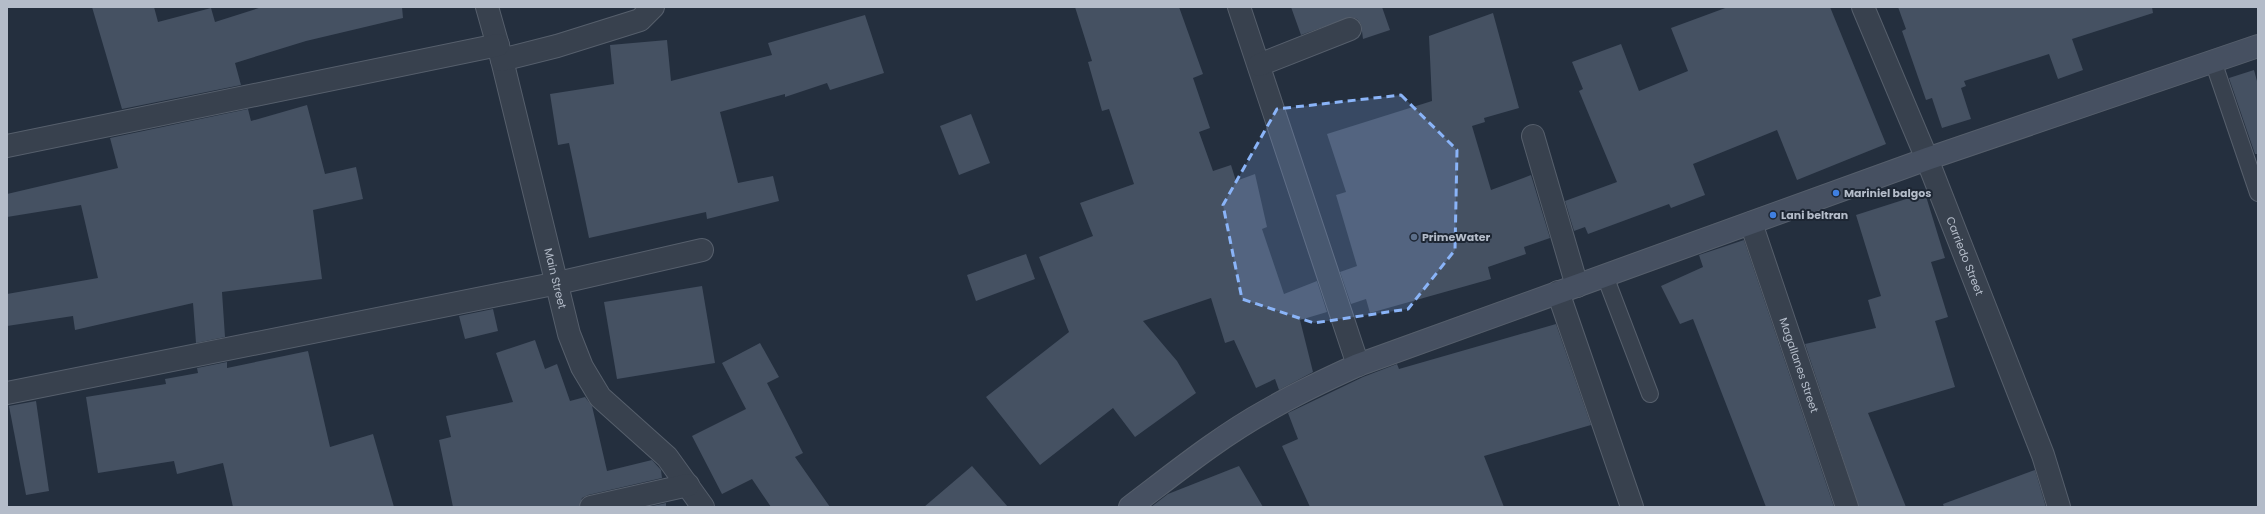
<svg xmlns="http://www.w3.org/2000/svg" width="2265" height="514" font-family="Poppins,sans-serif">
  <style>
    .building { fill: #455162 }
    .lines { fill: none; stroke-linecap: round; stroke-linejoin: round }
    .lane-casing { stroke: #565f6c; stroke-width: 18 }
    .street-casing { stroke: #565f6c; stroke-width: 24 }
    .secondary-casing { stroke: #565f6c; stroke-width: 24 }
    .lane { stroke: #38414e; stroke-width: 16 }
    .street { stroke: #38414e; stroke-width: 22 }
    .secondary { stroke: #465061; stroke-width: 22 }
    .marked { fill: #8ab4f8; fill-opacity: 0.2; stroke: #8ab4f8; stroke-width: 3; stroke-dasharray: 8 5; stroke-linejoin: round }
    .shop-dot { fill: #3f7fe0; stroke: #1d2633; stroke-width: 1.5 }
    .service-dot { fill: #5c6f8a; stroke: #1d2633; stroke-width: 1.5 }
    .labels { text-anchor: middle; stroke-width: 4; stroke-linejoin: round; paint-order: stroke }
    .poi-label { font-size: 11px; font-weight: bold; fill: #b4bcc9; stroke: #1d2633; text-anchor: start }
    .street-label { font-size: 11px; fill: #b4bcc9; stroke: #1d2633 }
  </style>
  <rect width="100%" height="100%" fill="#242f3e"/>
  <!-- building -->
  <g class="building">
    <path d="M92,7H154L158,22L211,8L215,22L262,7H402L403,18L306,41L235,63L241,85L122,109Z"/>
    <path d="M1075,7H1179L1203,74L1193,78L1210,128L1199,132L1213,171L1231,165L1236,181L1255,174L1267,227L1262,229L1284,294L1317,281L1327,312L1300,320L1313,372L1279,390L1275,379L1256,388L1234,340L1225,343L1211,298L1143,321L1177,361L1196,393L1135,437L1113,408L1040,465L986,397L1069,332L1039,257L1093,236L1080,203L1134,184L1109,109L1102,111L1088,62L1092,61Z"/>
    <path d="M1291,7H1382L1390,30L1363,39L1361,24L1357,19L1351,17L1301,35Z"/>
    <path d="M1728,7H1830L1886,144L1797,180L1777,130L1693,164L1705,195L1671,208L1669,204L1588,234L1585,227L1574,231L1565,201L1617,182L1579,91L1583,89L1572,62L1621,44L1639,91L1688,71L1671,28Z"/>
    <path d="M1898,7H2152L2153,13L2072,39L2083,70L2058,79L2049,54L1964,81L1966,86L1961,88L1971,119L1942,128L1932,98L1926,100L1902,31L1906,29Z"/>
    <path d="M1493,13L1519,108L1484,118L1485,122L1472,126L1491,190L1531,175L1550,238L1524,247L1526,254L1488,267L1491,279L1370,313L1366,299L1351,304L1340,272L1357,266L1336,195L1346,192L1327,134L1432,101L1429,36Z"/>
    <path d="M865,15L884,73L830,90L827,83L785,97V94L720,112L738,183L773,176L779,201L707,219L706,212L589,238L569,143L558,145L550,94L614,84L610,45L667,40L671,81L772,55L768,43Z"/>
    <path d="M2254,70L2258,85V154H2255L2229,78Z"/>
    <path d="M307,105L325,174L356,167L363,199L313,210L322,279L222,292L225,337L196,343L193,303L75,330L73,316L7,326V294L98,278L81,205L7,217V194L118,168L110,138L248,109L251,121Z"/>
    <path d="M971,114L990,163L959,175L940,126Z"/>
    <path d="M1925,193L1945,258L1931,262L1948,317L1935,321L1955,387L1868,413L1906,507H1859L1805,344L1876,328L1868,300L1881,296L1856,215Z"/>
    <path d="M1744,240L1834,507H1766L1693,319L1680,324L1661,286L1703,267L1699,255Z"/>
    <path d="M1026,254L1035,279L976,301L967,275Z"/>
    <path d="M702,286L715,363L617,379L604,302Z"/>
    <path d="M493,309L498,331L465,339L459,316Z"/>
    <path d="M1556,324L1591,425L1484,456L1504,507H1310L1282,446L1298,439L1288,413L1363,377L1397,364L1399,369Z"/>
    <path d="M535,340L545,369L557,364L570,401L585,397L592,406L607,471L652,460L661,470L662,478L588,495L582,498L579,507H453L439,440L451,437L446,416L513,402L496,353Z"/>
    <path d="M760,343L779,377L767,383L803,453L795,457L830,507H771L752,479L722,494L692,436L746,409L722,363Z"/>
    <path d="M308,351L330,447L373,434L394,507H233L223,463L177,474L174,461L98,473L86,397L166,384L165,379L198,373L197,368L227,362V368Z"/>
    <path d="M36,401L49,491L26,495L9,406Z"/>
    <path d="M972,466L1008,507H924Z"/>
    <path d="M1239,466L1263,507H1151L1168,494Z"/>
    <path d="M2035,470L2046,507H1944L1943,504Z"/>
    <path d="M666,503V507H648Z"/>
  </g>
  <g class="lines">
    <defs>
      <g id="lane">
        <path d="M2213,61L2258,193"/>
        <path d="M1605,276L1650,394"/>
      </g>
      <g id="street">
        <path id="s1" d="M487,7L502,60L569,334L582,367L600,397L667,457L703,507"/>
        <path d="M1239,7L1358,365"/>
        <path id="s2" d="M1863,7L1927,159L2043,455L2059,507"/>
        <path d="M502,60L557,46L640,20L653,7"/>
        <path d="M1259,65L1350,29"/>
        <path d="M1533,136L1577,286"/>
        <path d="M7,146L498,45"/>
        <path id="s3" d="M1751,223L1847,507"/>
        <path d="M1558,292L1632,507"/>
        <path d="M7,393L558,283L702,250"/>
        <path d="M591,507L688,485"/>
      </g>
      <path id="secondary" d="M1130,507C1175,473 1219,437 1268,410C1297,393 1327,379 1358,365L1927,159L2258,46"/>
    </defs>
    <!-- lane casing -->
    <use href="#lane" class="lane-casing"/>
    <!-- street casing -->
    <use href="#street" class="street-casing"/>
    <!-- secondary casing -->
    <use href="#secondary" class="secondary-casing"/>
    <!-- lane -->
    <use href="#lane" class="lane"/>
    <!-- street -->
    <use href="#street" class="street"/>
    <!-- secondary -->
    <use href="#secondary" class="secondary"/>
  </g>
  <!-- marked area -->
  <path class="marked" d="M1401,95L1457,150L1455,250L1408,309L1314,323L1242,299L1223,205L1277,109Z"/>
  <!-- markers -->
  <g class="shop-dot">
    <circle cx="1836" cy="193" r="4"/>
    <circle cx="1773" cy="215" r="4"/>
  </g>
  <circle class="service-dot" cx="1414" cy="237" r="4"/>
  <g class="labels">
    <!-- poi labels -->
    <g class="poi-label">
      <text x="1844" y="197">Mariniel balgos</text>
      <text x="1781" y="219">Lani beltran</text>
      <text x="1422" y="241">PrimeWater</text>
    </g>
    <!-- street labels -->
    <g class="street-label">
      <text dy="4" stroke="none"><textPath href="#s2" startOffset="269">Carriedo Street</textPath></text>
      <text dy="4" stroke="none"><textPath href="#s1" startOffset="280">Main Street</textPath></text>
      <text dy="4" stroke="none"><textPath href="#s3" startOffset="150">Magallanes Street</textPath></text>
    </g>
  </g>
  <!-- border -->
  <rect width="2265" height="514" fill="none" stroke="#b4bcc9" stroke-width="16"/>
</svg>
